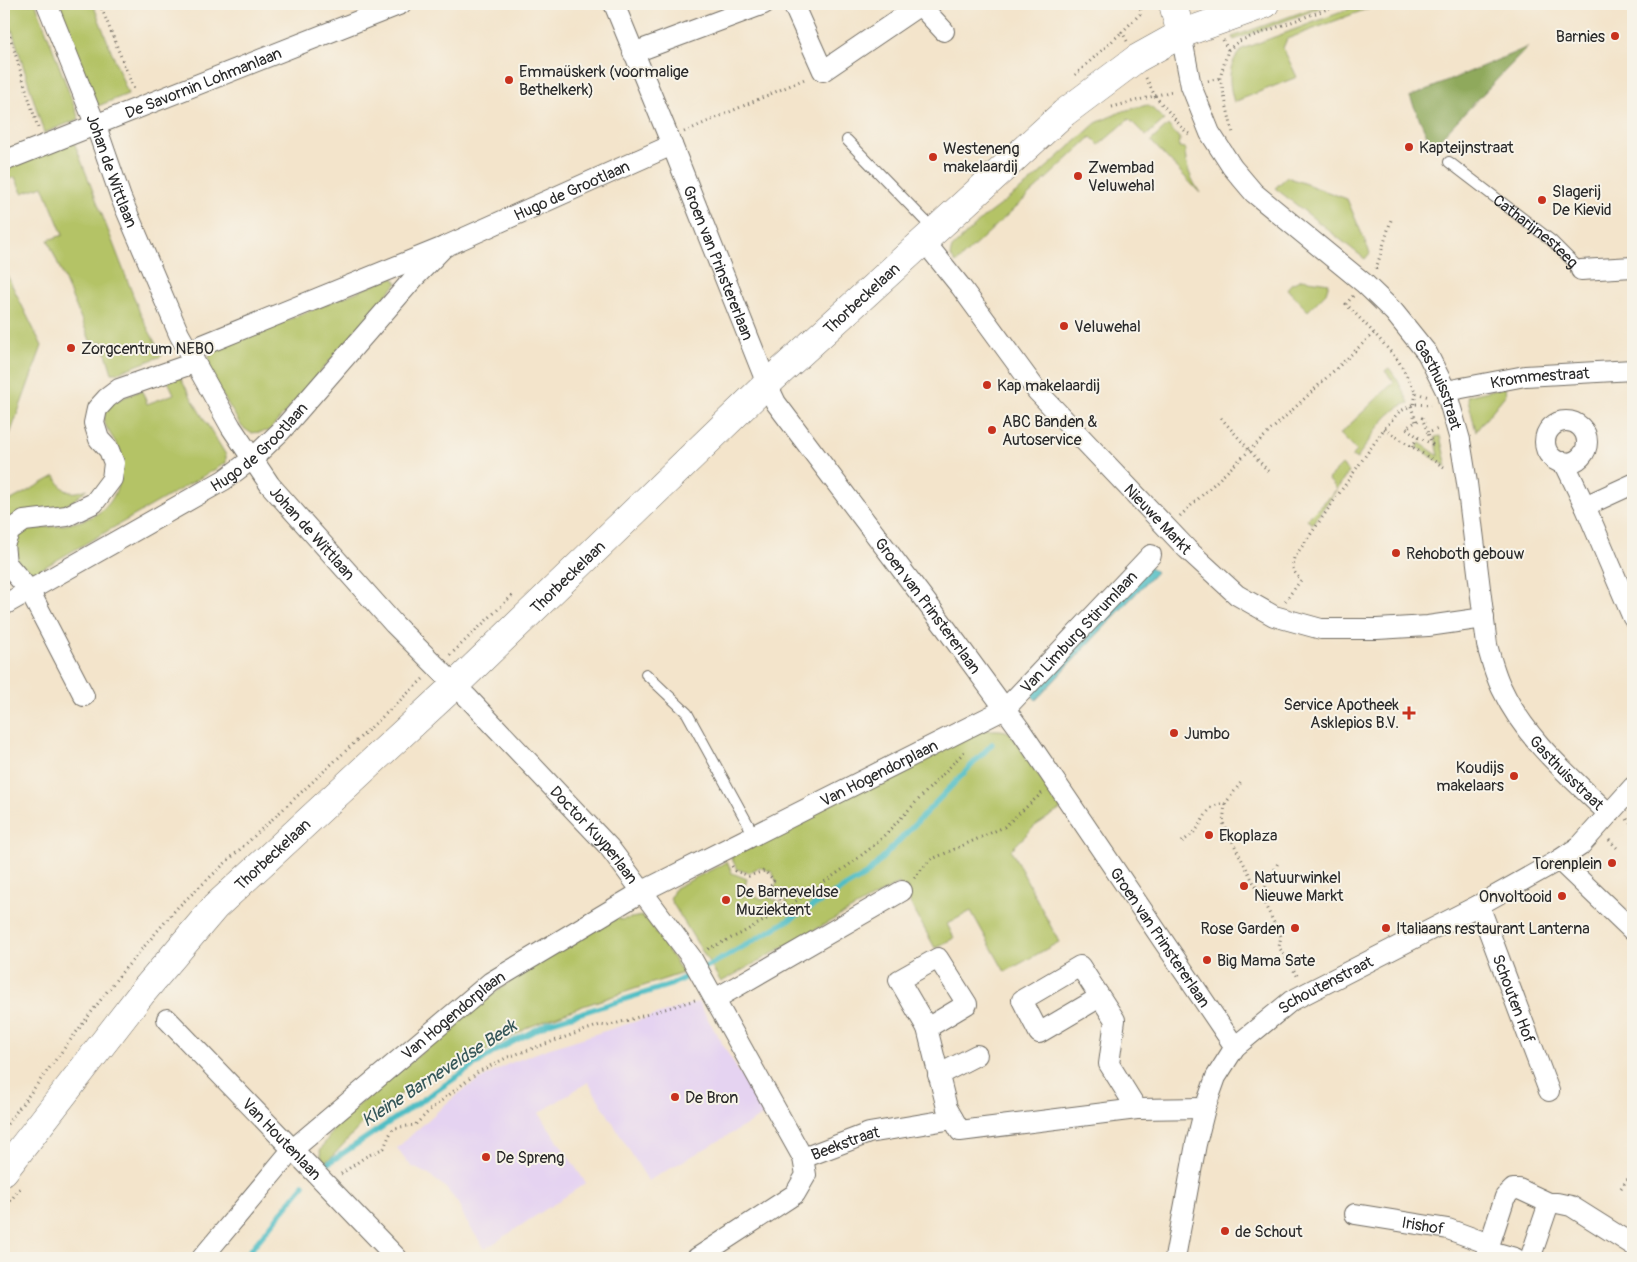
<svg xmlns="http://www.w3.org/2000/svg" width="1637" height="1262" font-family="Pangolin,sans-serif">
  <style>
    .built { fill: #e5d3f1 }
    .green { fill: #b4c366; stroke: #707748 }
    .forest { fill: #8fa95b; stroke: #5d6a43 }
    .water { fill: #4fbec5; stroke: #3d7478 }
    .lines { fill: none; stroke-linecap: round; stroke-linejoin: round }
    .stream { stroke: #4fbec5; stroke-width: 5.5 }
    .lane-casing { stroke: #716c63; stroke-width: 12 }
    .street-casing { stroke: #716c63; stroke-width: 22 }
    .secondary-casing { stroke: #716c63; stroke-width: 29 }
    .path { stroke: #716c63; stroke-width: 3; stroke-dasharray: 1 4; stroke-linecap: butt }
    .lane { stroke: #fff; stroke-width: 10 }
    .street { stroke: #fff; stroke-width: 20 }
    .secondary { stroke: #fff; stroke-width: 28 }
    .poi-dot { fill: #c8321e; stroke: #f7f3e8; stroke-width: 2 }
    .labels { text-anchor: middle; stroke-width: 4; stroke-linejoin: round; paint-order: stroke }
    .poi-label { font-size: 16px; fill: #2b2b2b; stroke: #f7f3e8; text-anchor: start }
    .street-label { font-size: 16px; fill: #2b2b2b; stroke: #f7f3e8 }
    .water-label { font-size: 18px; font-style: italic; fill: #365759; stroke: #f7f3e8 }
  </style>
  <rect width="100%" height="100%" fill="#f7f3e8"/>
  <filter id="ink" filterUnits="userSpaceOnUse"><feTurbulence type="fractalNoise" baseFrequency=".02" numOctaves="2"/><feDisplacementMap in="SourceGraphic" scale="10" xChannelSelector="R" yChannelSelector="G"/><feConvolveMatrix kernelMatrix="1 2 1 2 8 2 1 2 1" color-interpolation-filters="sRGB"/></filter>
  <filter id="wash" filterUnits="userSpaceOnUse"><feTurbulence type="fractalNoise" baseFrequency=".0096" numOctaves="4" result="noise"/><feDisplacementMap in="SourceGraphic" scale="20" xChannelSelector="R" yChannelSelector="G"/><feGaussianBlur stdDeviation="1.12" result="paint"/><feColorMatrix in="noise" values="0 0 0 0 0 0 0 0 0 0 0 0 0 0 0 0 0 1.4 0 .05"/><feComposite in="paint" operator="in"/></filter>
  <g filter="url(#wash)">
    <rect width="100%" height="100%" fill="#f3e4cb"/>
    <!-- built -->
    <path class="built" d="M698,1002L764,1115L648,1181L588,1082L539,1113L586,1183L485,1249L466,1221L458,1203L444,1186L429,1175L411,1166L397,1148L448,1102L469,1086L508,1064L547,1049Z"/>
    <!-- green -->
    <g class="green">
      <path d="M4,4H36L79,119L44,133Z"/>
      <path d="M56,4H93L128,94L98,106Z"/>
      <path d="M1324,4H1330L1234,40L1232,37Z"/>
      <path d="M1363,4H1380L1287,39L1283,48L1297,77L1234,102C1228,82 1227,65 1242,49Z"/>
      <path d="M1147,105L1153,109L1164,120L1146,136L1129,119L1099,145L1091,137L956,263L950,255L952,248L984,217L1028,184L1096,123L1123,111Z"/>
      <path d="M1168,125L1180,139L1179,147L1185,148C1185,166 1191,179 1200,193L1151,141Z"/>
      <path d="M74,142L140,313L162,356L116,373H112L102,341L92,345L48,240L63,235L43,186L22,193L15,177L4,181V170Z"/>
      <path d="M1287,177L1347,199L1370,253L1365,259L1275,188Z"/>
      <path d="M4,269L42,346L4,451Z"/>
      <path d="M393,277L397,283L269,431L251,433L242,427L209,373V357L212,351Z"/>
      <path d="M1302,279L1329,283L1326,293L1308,311L1287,289L1291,284Z"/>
      <path d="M1389,368L1397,379L1409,403C1387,408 1369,441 1357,459L1352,456L1357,451L1340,434L1394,382L1385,371Z"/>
      <path d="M178,374L199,411L226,455V463L29,576C14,560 5,547 26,530C66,524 117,525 119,473C119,465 121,456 119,450C116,440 104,428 104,419C104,414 107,408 108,404L142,390L147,404L174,394L167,379Z"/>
      <path d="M1505,387L1506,394L1476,431L1467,396Z"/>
      <path d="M1440,436L1447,467L1417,447L1420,443L1439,456L1435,437Z"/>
      <path d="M1342,465L1349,472L1312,524L1307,519L1337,489L1328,479Z"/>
      <path d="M55,476C63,492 70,496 87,489C78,497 67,507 54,509C34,513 20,505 4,523V504Z"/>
      <path d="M987,730C995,730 1004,729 1010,733L1061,809L1035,826L1011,850L1059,942L1005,972L971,911L947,924L954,938L935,948L899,883L721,982L670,899L675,888L727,862L732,873L747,879L745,886L739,890L742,897L749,893L762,899L767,897L780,902L782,906L787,904L783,897L773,893L777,882L772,872L759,867L749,873L737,869L730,855L964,736Z"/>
      <path d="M617,915L620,920L642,916L649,922L683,973L583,1006L529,1027L488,1050L426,1078L373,1112L330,1159L323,1162L320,1151L337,1123L480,1004L535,963Z"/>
    </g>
    <!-- forest -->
    <path class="forest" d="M1528,47L1432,147L1410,97Z"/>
    <!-- water -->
    <path class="water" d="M1149,566L1156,572L1036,700L1030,694Z"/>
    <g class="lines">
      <!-- stream -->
      <g class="stream">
        <path d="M327,1164L497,1050L549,1023L670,985L727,956L866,875L992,744"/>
        <path d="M244,1258L304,1185"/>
      </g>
    </g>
  </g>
  <g filter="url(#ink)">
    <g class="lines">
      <defs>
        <g id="lane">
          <path d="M847,140L933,229"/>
          <path id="s1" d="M1449,162L1552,241L1581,270"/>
          <path d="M646,674L687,713L754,835"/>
        </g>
        <g id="street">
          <path id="s2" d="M47,4L96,126L121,198L179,334L231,427L270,485L394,624L469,699L609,847L691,957L803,1158L806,1175L795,1194L697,1258"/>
          <path id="s3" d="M614,4L672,145L767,384L776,403L945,627L1019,728L1235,1047"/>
          <path d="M793,4L823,71L920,5L944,31"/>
          <path id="s4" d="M1181,34L1191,86L1210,133L1232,167L1254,193L1365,284L1394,312L1427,353L1446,391L1460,440L1467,483L1487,645C1491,660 1495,675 1502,689C1526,740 1569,775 1609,814"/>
          <path d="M633,53L764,4"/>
          <path id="s5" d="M4,161C137,109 269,56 401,4"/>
          <path id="s6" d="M924,241L961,287L1037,391L1187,549L1237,595L1274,616L1321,629H1377L1428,626L1484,618"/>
          <path d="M1581,270L1633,267"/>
          <path id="s7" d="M188,351L444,247L672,145"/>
          <path id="s8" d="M1446,391L1525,376L1633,370"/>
          <circle cx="1566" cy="442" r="21"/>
          <path d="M1564,462L1585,506"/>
          <path d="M1633,484L1585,506L1633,618"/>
          <path id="s9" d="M4,605L224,480L252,459L281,431L414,278L444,247"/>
          <path d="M84,696L29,590L6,563L4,544L10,531L24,521L67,516L94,503L112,479L114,463L109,450L99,439L94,423L97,409L107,398L119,389L194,363"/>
          <path d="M1559,860L1633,931"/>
          <path id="s10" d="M1479,905L1549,1091"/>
          <path d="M938,958L967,1004L927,1028L899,980Z"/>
          <path d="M1100,997L1039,1033L1022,1000L1080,966L1115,1020L1109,1064L1137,1109"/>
          <path d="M715,999L902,891"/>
          <path id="s11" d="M167,1019L397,1258"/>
          <path d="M927,1028L947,1108L960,1131L1137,1109L1205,1108"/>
          <path d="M938,1075L977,1055"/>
          <path id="s12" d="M803,1158L869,1133L953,1119"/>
          <path id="s13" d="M1355,1214L1448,1229L1489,1244"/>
          <path d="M1487,1250L1515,1258"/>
          <path id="s14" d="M202,1258L292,1150L491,982L643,891L1005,709L1151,555"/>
          <path id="s15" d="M1175,1258L1196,1144L1205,1108L1216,1077L1235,1047L1291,1001L1479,905L1559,860L1580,846L1633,787"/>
          <path d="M1485,1258L1505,1197L1513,1189H1519L1549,1203H1557L1571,1206L1633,1245"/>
          <path d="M1529,1258L1531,1256L1549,1203"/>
        </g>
        <g id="secondary">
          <path d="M1173,4L1181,34"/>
          <path id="s16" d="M4,1171L142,993L215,907L455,685L767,384L1064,113L1136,59L1181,34L1265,4"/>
        </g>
      </defs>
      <!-- lane casing -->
      <use href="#lane" class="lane-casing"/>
      <!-- street casing -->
      <use href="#street" class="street-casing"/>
      <!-- secondary casing -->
      <use href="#secondary" class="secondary-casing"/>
      <!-- path -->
      <g class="path">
        <path d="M100,4L135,92"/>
        <path d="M4,17L38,128"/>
        <path d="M1223,40L1228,50L1220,78L1233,133"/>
        <path d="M1127,41L1122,32L1140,14L1141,4"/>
        <path d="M1228,50L1239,41L1341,4"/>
        <path d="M1075,75L1122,32"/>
        <path d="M1146,78L1155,96L1186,132L1191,135"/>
        <path d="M1208,81L1220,78"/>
        <path d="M1112,107L1173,91"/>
        <path d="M684,132L807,78"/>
        <path d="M1376,269L1391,220"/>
        <path d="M1353,296L1346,304L1374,333L1398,360L1416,393L1429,397"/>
        <path d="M1414,404L1416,393"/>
        <path d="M1411,406L1416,422"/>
        <path d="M1221,418L1268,471"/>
        <path d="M1384,429L1447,469"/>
        <path d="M1418,437L1432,444L1428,433"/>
        <path d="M1412,447L1418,437L1406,428L1422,418L1428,433L1438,429"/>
        <path d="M1180,516L1374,333"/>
        <path d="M1285,601L1301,580C1294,573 1291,569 1294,558L1384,429L1399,412L1414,404L1431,405"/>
        <path d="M450,655L514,594"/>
        <path d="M1225,804L1223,823L1281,936L1279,947L1298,977"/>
        <path d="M1627,819L1632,824L1633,823"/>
        <path d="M1609,840L1617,848"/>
        <path d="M1182,842C1187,838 1193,834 1197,829C1205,818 1209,802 1225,804L1242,781"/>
        <path d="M732,866L735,871L749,876L764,871L774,880L766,894L781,900L786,908"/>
        <path d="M914,878L930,860L1004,827L1042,793"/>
        <path d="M1261,896L1278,863"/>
        <path d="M708,949L740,934L786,908L849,865L877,843L966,750"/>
        <path d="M4,1128L118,977L178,907L423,679"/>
        <path d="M341,1174L365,1157L384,1148L389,1136L393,1129L400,1127L415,1125L431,1109L478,1072L508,1057L600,1025L607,1026L625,1021L695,1000"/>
        <path d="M1621,1188L1633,1172"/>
        <path d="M4,1209L21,1187"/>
      </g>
      <!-- lane -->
      <use href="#lane" class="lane"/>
      <!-- street -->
      <use href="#street" class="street"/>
      <!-- secondary -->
      <use href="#secondary" class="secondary"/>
    </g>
  </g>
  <!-- markers -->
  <g class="poi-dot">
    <circle cx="1615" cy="36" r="5"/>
    <circle cx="509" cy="80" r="5"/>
    <circle cx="1409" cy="147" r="5"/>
    <circle cx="933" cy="157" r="5"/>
    <circle cx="1078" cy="176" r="5"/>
    <circle cx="1542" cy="200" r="5"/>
    <circle cx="1064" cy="326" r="5"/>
    <circle cx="71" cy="348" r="5"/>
    <circle cx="987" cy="385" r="5"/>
    <circle cx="992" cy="430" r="5"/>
    <circle cx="1396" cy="553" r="5"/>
    <path d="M1406.5 705.5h5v5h5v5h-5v5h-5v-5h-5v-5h5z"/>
    <circle cx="1174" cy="733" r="5"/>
    <circle cx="1514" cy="776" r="5"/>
    <circle cx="1209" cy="835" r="5"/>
    <circle cx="1612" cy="863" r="5"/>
    <circle cx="1244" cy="886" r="5"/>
    <circle cx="1562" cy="896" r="5"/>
    <circle cx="726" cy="900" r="5"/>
    <circle cx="1295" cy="928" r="5"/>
    <circle cx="1386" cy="928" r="5"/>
    <circle cx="1207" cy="960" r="5"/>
    <circle cx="675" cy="1097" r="5"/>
    <circle cx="486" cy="1157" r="5"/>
    <circle cx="1225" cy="1231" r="5"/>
  </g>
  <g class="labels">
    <!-- poi labels -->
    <g class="poi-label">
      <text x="1605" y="42" text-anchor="end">Barnies</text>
      <text x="519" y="77">Emmaüskerk (voormalige<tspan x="519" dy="18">Bethelkerk)</tspan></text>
      <text x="1419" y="153">Kapteijnstraat</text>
      <text x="943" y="154">Westeneng<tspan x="943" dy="18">makelaardij</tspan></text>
      <text x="1088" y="173">Zwembad<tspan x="1088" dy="18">Veluwehal</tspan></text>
      <text x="1552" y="197">Slagerij<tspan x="1552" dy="18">De Kievid</tspan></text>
      <text x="1074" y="332">Veluwehal</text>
      <text x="81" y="354">Zorgcentrum NEBO</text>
      <text x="997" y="391">Kap makelaardij</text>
      <text x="1002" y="427">ABC Banden &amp;<tspan x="1002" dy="18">Autoservice</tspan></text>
      <text x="1406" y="559">Rehoboth gebouw</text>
      <text x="1399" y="710" text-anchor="end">Service Apotheek<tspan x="1399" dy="18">Asklepios B.V.</tspan></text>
      <text x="1184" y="739">Jumbo</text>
      <text x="1504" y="773" text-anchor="end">Koudijs<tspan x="1504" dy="18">makelaars</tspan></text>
      <text x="1219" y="841">Ekoplaza</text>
      <text x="1602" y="869" text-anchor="end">Torenplein</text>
      <text x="1254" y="883">Natuurwinkel<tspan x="1254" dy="18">Nieuwe Markt</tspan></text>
      <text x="736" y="897">De Barneveldse<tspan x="736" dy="18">Muziektent</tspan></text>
      <text x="1552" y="902" text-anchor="end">Onvoltooid</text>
      <text x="1285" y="934" text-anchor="end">Rose Garden</text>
      <text x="1396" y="934">Italiaans restaurant Lanterna</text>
      <text x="1217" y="966">Big Mama Sate</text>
      <text x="685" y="1103">De Bron</text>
      <text x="496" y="1163">De Spreng</text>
      <text x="1235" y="1237">de Schout</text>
    </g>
    <!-- street labels -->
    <g class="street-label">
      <text dy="6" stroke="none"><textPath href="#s5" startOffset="214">De Savornin Lohmanlaan</textPath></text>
      <text dy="6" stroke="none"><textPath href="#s2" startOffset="179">Johan de Wittlaan</textPath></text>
      <text dy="6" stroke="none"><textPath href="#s7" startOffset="416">Hugo de Grootlaan</textPath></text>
      <text dy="6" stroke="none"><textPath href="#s1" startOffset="111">Catharijnesteeg</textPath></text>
      <text dy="6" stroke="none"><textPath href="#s3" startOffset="279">Groen van Prinstererlaan</textPath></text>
      <text dy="6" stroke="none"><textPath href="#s16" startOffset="1226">Thorbeckelaan</textPath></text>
      <text dy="6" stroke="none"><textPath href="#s8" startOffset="95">Krommestraat</textPath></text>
      <text dy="6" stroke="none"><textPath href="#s4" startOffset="448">Gasthuisstraat</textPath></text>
      <text dy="6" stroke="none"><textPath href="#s9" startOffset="301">Hugo de Grootlaan</textPath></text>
      <text dy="6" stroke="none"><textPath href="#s6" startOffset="364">Nieuwe Markt</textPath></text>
      <text dy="6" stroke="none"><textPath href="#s2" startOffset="596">Johan de Wittlaan</textPath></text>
      <text dy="6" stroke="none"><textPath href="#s16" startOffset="821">Thorbeckelaan</textPath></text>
      <text dy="6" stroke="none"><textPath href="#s3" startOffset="684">Groen van Prinstererlaan</textPath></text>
      <text dy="6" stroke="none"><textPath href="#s14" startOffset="1090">Van Limburg Stirumlaan</textPath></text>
      <text dy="6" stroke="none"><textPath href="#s14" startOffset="842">Van Hogendorplaan</textPath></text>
      <text dy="6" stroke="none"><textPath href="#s4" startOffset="868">Gasthuisstraat</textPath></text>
      <text dy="6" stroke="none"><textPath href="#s2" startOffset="1009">Doctor Kuyperlaan</textPath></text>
      <text dy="6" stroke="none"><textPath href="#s16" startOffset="416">Thorbeckelaan</textPath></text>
      <text dy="6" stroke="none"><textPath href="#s3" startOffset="1089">Groen van Prinstererlaan</textPath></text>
      <text dy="6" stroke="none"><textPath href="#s15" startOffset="332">Schoutenstraat</textPath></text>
      <text dy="6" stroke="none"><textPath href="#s10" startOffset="100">Schouten Hof</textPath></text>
      <text dy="6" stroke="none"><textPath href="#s14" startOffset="351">Van Hogendorplaan</textPath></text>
      <text dy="6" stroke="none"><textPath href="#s11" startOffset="166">Van Houtenlaan</textPath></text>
      <text dy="6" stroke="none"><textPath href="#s12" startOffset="45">Beekstraat</textPath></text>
      <text dy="6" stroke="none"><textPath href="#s13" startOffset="69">Irishof</textPath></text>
    </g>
    <!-- water labels -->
    <g class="water-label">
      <text transform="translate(439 1073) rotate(-33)" y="6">Kleine Barneveldse Beek</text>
    </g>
  </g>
  <!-- margin -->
  <rect width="1637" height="1262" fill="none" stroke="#f7f3e8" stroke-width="20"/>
</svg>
